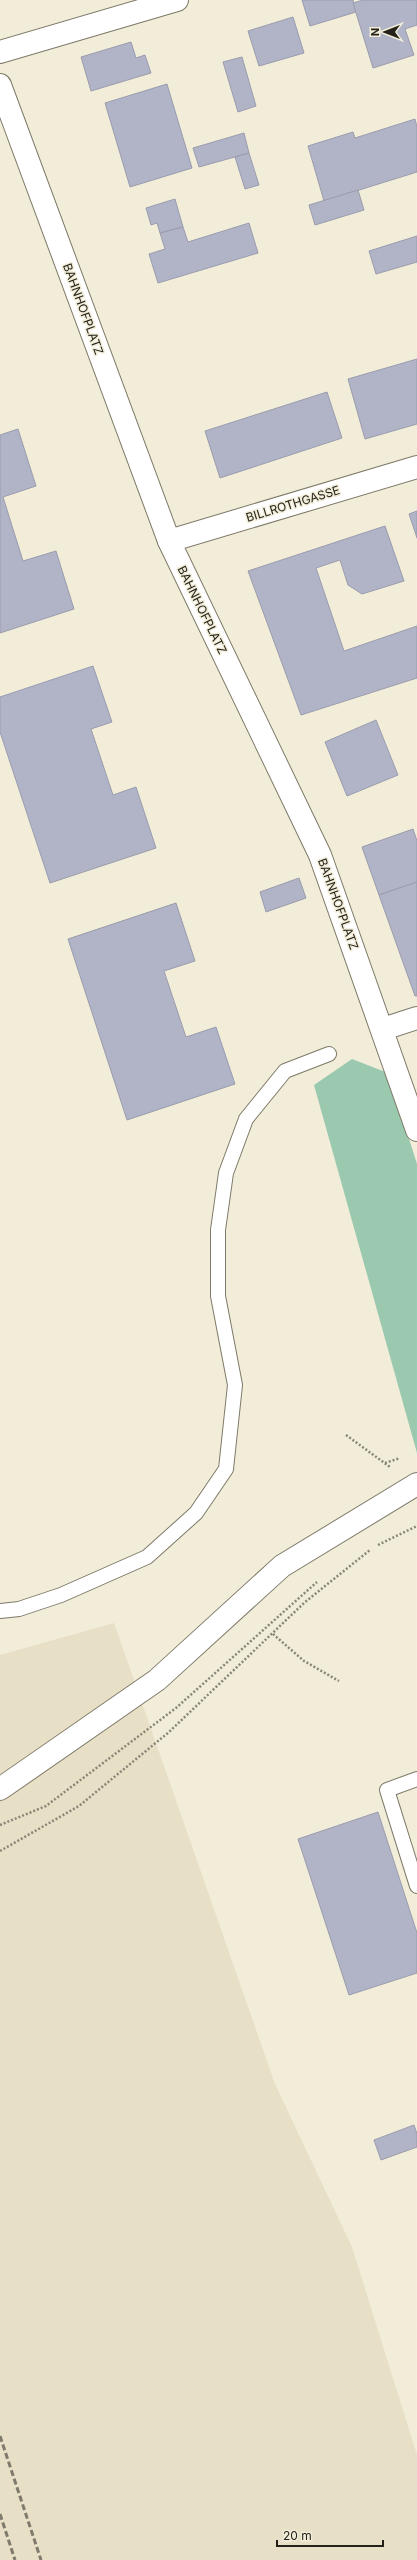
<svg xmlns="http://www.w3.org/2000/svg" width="417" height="2560" font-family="Inter,sans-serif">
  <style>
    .built { fill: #e7dfc6 }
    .green { fill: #9ac9b0 }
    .building { fill: #b1b4c6; stroke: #9a9cae }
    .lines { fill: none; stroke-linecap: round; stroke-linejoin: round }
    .service-casing { stroke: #7e7968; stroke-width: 16 }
    .minor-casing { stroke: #7e7968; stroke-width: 24 }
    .path { stroke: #898678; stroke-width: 2.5; stroke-dasharray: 2 2; stroke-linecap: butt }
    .service { stroke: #fff; stroke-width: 14 }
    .minor { stroke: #fff; stroke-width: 22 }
    .rail { stroke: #7e7b6d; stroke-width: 3; stroke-dasharray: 6 3; stroke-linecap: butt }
    .labels { text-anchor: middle; stroke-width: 3; stroke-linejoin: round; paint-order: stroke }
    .street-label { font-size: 12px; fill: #24221a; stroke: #f2edd9 }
  </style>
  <rect width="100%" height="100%" fill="#f2edd9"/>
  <!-- built -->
  <path class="built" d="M114,1623L275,2084L352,2247L417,2455V2560H0V1655Z"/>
  <!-- green -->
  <path class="green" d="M352,1059L388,1073L417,1164V1453L314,1085Z"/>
  <!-- building -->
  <g class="building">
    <path d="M302,0H353L356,12L310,26Z"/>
    <path d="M363,0H417V25L405,29L414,55L373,68L353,3Z"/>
    <path d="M293,17L304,53L259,66L248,31Z"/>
    <path d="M131,42L136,58L145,55L151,73L91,91L81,57Z"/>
    <path d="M242,57L256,106L238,112L223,62Z"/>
    <path d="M167,84L192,168L130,187L105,103Z"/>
    <path d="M415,119L417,127V172L324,201L308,146L353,132L355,138Z"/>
    <path d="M244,133L249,153L199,167L193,148Z"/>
    <path d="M249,153L259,185L245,189L235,157Z"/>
    <path d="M358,190L364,210L315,225L309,205Z"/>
    <path d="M175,199L183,227L160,233L157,223L151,225L146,208Z"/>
    <path d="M249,223L258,253L158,283L149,254L165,249L160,233L183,227L188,242Z"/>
    <path d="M417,236V262L376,274L369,251Z"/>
    <path d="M417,359V424L365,439L348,379Z"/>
    <path d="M327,392L342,438L220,478L205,431Z"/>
    <path d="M18,429L36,486L3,497L23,561L56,551L74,609L0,633V435Z"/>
    <path d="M417,511V538L409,514Z"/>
    <path d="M385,526L404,581L362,594L348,585L340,560L316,568L344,651L417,626V678L301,715L248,571Z"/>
    <path d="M93,666L112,722L91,729L113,795L136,787L156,848L50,883L0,732V697Z"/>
    <path d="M376,720L398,775L347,796L325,742Z"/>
    <path d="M413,829L417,841V882L379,895L362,847Z"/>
    <path d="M299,878L306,898L266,912L260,892Z"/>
    <path d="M417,882V996H415L379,895Z"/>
    <path d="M176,903L195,961L164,971L186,1037L216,1027L235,1084L127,1120L68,939Z"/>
    <path d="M378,1812L417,1933V1973L349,1995L298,1839Z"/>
    <path d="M414,2125L417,2134V2147L381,2160L374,2140Z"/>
  </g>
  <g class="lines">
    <defs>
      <g id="service">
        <path d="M0,1611L19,1609L61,1595L147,1557L196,1513L226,1469L235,1385L218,1296V1230L226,1173L246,1119L285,1071L329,1054"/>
        <path d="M417,1779L387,1790L417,1886"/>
      </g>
      <g id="minor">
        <path d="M0,52L177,0"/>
        <path d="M0,85L169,541L320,855L417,1130"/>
        <path d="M169,541L417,467"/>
        <path d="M383,1029L417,1018"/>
        <path d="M0,1789L157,1680L282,1566L417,1484"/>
      </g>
    </defs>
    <!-- service casing -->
    <use href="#service" class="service-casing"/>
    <!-- minor casing -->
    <use href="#minor" class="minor-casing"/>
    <!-- path -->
    <g class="path">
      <path d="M346,1435L390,1467"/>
      <path d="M385,1463L400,1458"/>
      <path d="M378,1545L417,1526"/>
      <path d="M273,1634L304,1661L339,1681"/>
      <path d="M0,1825L46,1806L176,1708L317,1582"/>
      <path d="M0,1851L79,1806L169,1732L304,1603L370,1550"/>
    </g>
    <!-- service -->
    <use href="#service" class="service"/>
    <!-- minor -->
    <use href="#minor" class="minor"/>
    <!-- rail -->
    <g class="rail">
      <path d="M0,2436L41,2560"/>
      <path d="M0,2514L15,2560"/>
    </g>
  </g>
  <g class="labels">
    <!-- street labels -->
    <g class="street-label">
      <text transform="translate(83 309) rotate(70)" y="4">BAHNHOFPLATZ</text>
      <text transform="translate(293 504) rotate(-17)" y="4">BILLROTHGASSE</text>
      <text transform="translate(202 610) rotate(64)" y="4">BAHNHOFPLATZ</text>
      <text transform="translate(338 904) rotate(70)" y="4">BAHNHOFPLATZ</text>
    </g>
  </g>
  <!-- north arrow -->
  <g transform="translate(385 32) rotate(270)" stroke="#f2edd9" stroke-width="3" paint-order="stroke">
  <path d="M0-3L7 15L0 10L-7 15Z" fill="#24221a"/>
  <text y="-6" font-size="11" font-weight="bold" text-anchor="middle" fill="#24221a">N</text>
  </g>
  <!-- scale -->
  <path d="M277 2540v6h106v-6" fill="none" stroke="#24221a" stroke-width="2"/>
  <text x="283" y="2540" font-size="12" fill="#24221a" stroke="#f2edd9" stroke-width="3" paint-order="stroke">20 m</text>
</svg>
